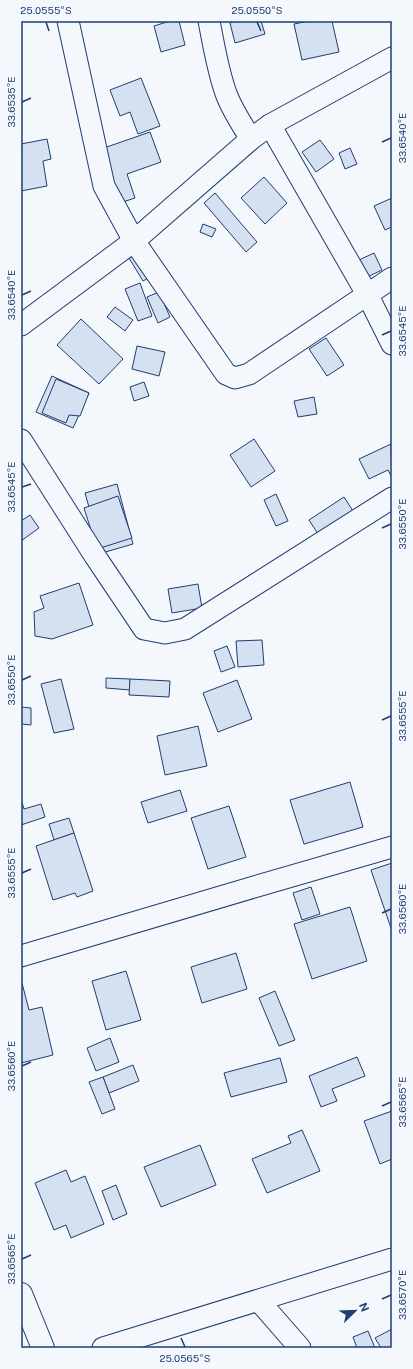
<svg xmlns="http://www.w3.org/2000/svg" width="413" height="1369" font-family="'Public Sans',sans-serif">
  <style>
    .building { fill: #d5e0f0; stroke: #1d3f73 }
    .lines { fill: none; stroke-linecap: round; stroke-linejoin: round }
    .minor-casing { stroke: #1d3f73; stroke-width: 23 }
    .trunk-casing { stroke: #1d3f73; stroke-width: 24 }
    .minor { stroke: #f4f7fb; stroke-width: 21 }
    .trunk { stroke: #f4f7fb; stroke-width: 22 }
    .ticks { fill: none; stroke: #1d3f73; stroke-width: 1.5 }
    .neatline { fill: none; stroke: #1d3f73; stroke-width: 1.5 }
    .ticks-label { font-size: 10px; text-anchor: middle; fill: #1d3f73 }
  </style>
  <rect width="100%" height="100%" fill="#f4f7fb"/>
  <!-- building -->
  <g class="building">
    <path d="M170,21H179L185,45L161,52L154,26Z"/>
    <path d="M235,21H261L265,34L235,43L230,23Z"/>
    <path d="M309,21H332L339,52L302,60L294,24Z"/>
    <path d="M141,78L160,126L138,134L130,112L120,116L110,90Z"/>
    <path d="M150,132L161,162L127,174L135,198L120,203L101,149Z"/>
    <path d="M47,139L51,159L43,161L47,186L21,191V144Z"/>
    <path d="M320,140L334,159L316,172L302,152Z"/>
    <path d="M350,148L357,164L345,169L339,153Z"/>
    <path d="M264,177L287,203L265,224L241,198Z"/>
    <path d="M215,193L257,242L246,252L204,203Z"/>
    <path d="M392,198V227L385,230L374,206Z"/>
    <path d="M203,224L216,229L212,237L200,232Z"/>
    <path d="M139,253L152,276L143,281L129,258Z"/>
    <path d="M374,253L382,270L367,277L359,260Z"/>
    <path d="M140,283L152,316L138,321L125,289Z"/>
    <path d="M159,292L170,317L158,323L147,297Z"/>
    <path d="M115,307L133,320L125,331L107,317Z"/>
    <path d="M81,319L123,359L99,384L57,345Z"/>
    <path d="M326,338L344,365L327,376L309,349Z"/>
    <path d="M137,346L165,352L159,376L132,369Z"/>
    <path d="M52,376L89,393L73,428L36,412Z"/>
    <path d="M56,379L89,393L80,416L69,415L66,423L42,413Z"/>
    <path d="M144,382L149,396L134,401L130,387Z"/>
    <path d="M314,397L317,414L298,417L294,401Z"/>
    <path d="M254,439L275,471L251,487L230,455Z"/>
    <path d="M391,444L392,478L388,470L369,479L359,459Z"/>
    <path d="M117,484L133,544L102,553L85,493Z"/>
    <path d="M276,494L288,521L276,526L264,500Z"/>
    <path d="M118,496L132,538L97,549L84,508Z"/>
    <path d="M344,497L353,511L318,534L309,520Z"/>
    <path d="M30,515L39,528L21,541V521Z"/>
    <path d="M79,583L93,625L52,639L35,636L34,612L44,608L40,596Z"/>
    <path d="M198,584L202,608L172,613L168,589Z"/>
    <path d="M262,640L264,665L238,667L236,641Z"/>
    <path d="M227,646L235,667L221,672L214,651Z"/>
    <path d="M106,678L130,679V690L106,688Z"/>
    <path d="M61,679L74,729L54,733L41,684Z"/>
    <path d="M130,679L170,681L169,697L129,695Z"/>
    <path d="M237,680L252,719L218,732L203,693Z"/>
    <path d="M21,707L31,708V725L21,724Z"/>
    <path d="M198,726L207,766L165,775L157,736Z"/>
    <path d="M350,782L363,827L304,844L290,800Z"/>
    <path d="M180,790L187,811L148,823L141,802Z"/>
    <path d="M21,799L24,809L41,804L45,817L21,825Z"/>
    <path d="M229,806L246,857L208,869L191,818Z"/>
    <path d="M69,818L74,833L54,840L49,824Z"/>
    <path d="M74,833L93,891L77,897L75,893L53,900L36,846Z"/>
    <path d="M392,863V931L371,870Z"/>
    <path d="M311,887L320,914L302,920L293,893Z"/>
    <path d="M350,907L367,961L312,979L294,924Z"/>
    <path d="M236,953L247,989L202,1003L191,967Z"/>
    <path d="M126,971L141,1020L106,1030L92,981Z"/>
    <path d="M21,983H22L29,1010L42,1007L53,1055L21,1063Z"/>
    <path d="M275,991L295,1040L279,1046L259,998Z"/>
    <path d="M110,1038L119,1062L96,1071L87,1048Z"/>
    <path d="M357,1057L365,1076L332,1089L337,1101L321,1107L309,1076Z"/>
    <path d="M280,1058L287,1082L231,1097L224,1073Z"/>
    <path d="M133,1065L139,1081L109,1093L103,1077Z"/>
    <path d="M103,1077L115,1109L102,1114L89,1082Z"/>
    <path d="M392,1111V1159L380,1164L364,1121Z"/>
    <path d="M302,1130L320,1171L267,1193L252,1159L291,1143L288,1136Z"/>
    <path d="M200,1145L216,1185L161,1207L144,1167Z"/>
    <path d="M66,1170L71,1182L85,1176L104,1224L71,1238L66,1225L54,1230L35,1183Z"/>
    <path d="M116,1185L127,1214L113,1220L102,1191Z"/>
    <path d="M392,1329V1348H381L375,1338Z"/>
    <path d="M368,1331L375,1348H357L353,1337Z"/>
  </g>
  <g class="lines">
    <defs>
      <g id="minor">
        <path d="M68,21L104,186L134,241L226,374L235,378L249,374L392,278"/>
        <path d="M209,21C214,46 218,73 227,96C233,111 242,125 251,139"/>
        <path d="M270,125L367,294L392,344"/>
        <path d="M21,325L134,241L251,139L270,125L392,58"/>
        <path d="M21,440L95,556L144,629L165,633L185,629L392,498"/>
        <path d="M21,956L254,887L392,847"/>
        <path d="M259,1301L300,1348"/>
        <path d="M103,1348L392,1259"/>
      </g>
      <path id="trunk" d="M21,1294L43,1348"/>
    </defs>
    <!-- minor casing -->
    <use href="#minor" class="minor-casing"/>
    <!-- trunk casing -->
    <use href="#trunk" class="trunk-casing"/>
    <!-- minor -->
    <use href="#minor" class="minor"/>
    <!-- trunk -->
    <use href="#trunk" class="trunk"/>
  </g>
  <!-- ticks -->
  <path class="ticks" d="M46,22L49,31M257,22L261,31M22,102L31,98M382,142L391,138M22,295L31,291M382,335L391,331M22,487L31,484M382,528L391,524M22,680L31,676M382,720L391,716M22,873L31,869M382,913L391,909M22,1066L31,1062M382,1106L391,1102M22,1259L31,1255M382,1299L391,1295M181,1338L185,1347"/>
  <!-- border -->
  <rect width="413" height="1369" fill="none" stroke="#f4f7fb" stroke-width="44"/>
  <!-- north arrow -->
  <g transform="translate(355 1311) rotate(67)" stroke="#f4f7fb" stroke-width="3" paint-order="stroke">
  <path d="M0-3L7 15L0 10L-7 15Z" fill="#1d3f73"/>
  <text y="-6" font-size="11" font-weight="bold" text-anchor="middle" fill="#1d3f73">N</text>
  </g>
  <rect x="22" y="22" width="369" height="1325" class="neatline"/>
  <g class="ticks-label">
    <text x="46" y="14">25.0555°S</text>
    <text x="257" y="14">25.0550°S</text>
    <text transform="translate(11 102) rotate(-90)" y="4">33.6535°E</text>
    <text transform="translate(402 138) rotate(-90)" y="4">33.6540°E</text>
    <text transform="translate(11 295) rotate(-90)" y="4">33.6540°E</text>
    <text transform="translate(402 331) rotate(-90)" y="4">33.6545°E</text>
    <text transform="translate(11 487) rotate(-90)" y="4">33.6545°E</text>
    <text transform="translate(402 524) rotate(-90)" y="4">33.6550°E</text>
    <text transform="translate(11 680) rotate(-90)" y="4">33.6550°E</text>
    <text transform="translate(402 716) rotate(-90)" y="4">33.6555°E</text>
    <text transform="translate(11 873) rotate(-90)" y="4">33.6555°E</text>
    <text transform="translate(402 909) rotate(-90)" y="4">33.6560°E</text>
    <text transform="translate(11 1066) rotate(-90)" y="4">33.6560°E</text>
    <text transform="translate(402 1102) rotate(-90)" y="4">33.6565°E</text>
    <text transform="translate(11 1259) rotate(-90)" y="4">33.6565°E</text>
    <text transform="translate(402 1295) rotate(-90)" y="4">33.6570°E</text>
    <text x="185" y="1362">25.0565°S</text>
  </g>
</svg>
